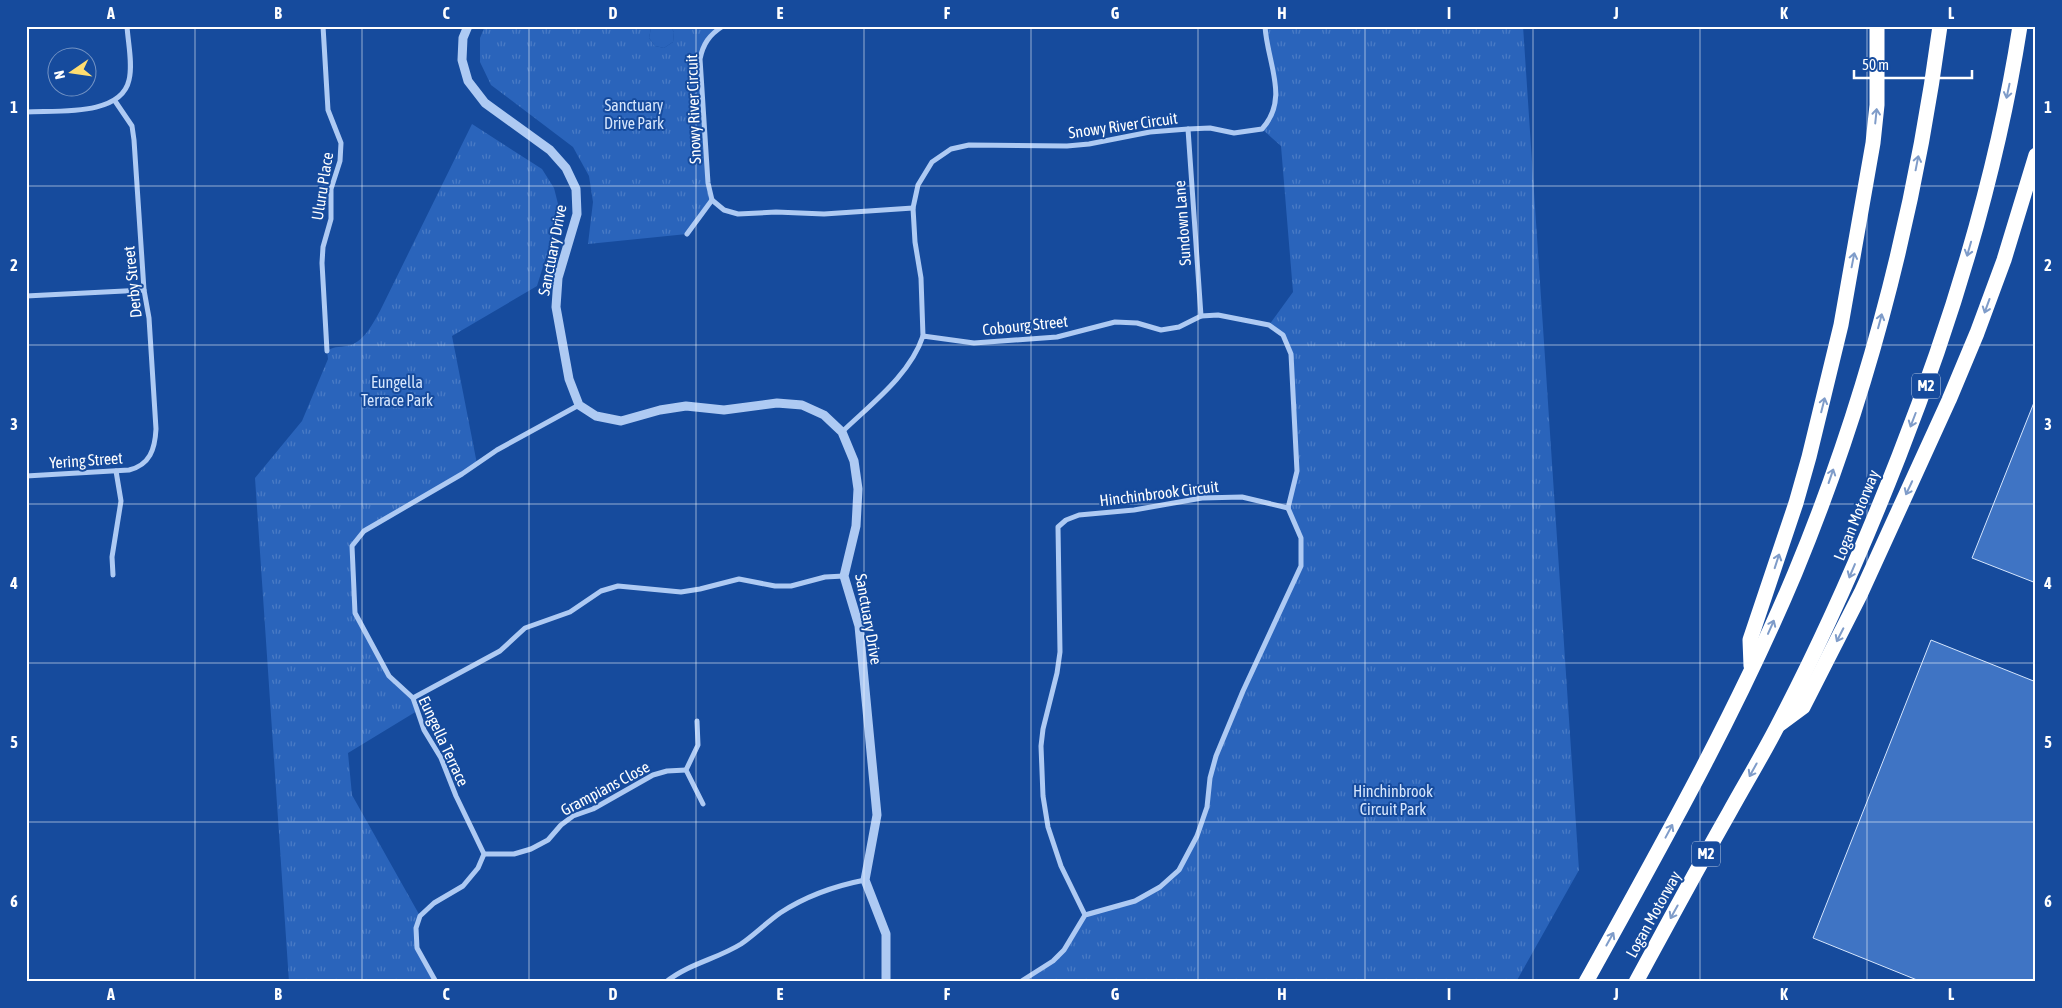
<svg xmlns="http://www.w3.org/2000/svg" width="2062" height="1008" font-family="'Asap Condensed',sans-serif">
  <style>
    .grass { fill: #2a64bb }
    .park { fill: url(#park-tufts) }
    .building { fill: #3f74c4; stroke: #d6e6fd }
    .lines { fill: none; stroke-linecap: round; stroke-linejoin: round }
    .minor { stroke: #aecaf3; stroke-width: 5 }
    .tertiary { stroke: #aecaf3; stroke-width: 9 }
    .motorway { stroke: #fff; stroke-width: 15 }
    .oneway { stroke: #7f9cc9 }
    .grid { fill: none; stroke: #fff; stroke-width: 1; stroke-opacity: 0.55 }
    .labels { text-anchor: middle; stroke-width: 4; stroke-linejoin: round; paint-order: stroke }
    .shield { fill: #164b9d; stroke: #b9c9e2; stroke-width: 1 }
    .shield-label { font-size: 15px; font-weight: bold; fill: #fff }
    .park-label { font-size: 16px; fill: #d6e6fd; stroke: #164b9d }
    .street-label { font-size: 16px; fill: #fff; stroke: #164b9d }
    .neatline { fill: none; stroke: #fff; stroke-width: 2 }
    .grid-label { font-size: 16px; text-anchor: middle; font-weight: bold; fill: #fff }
  </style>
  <defs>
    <pattern id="park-tufts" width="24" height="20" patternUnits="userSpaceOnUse" patternTransform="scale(1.25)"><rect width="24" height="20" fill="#2a64bb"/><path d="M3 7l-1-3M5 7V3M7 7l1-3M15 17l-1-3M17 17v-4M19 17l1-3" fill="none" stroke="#4a7bc5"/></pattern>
  </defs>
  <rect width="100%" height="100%" fill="#164b9d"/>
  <!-- grass -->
  <path class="grass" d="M653,26H670L674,32L673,42L664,48L655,46L649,38L651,28Z"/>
  <!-- park -->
  <g class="park">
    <path d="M485,26H653L651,28L649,38L655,46L664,48L673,42L674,32L670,26H723L709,37L700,59L708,183L712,200L687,234L588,244L593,202L589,176L573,147L491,85L480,62V38Z"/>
    <path d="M1265,26H1523L1579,870L1516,982H1020L1064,951L1085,915L1135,901L1160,887L1179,870L1197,836L1207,807L1216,756L1301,566V538L1288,508L1297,471L1291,354L1283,335L1269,325L1293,292L1281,146L1262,129C1287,101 1271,59 1265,26Z"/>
    <path d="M472,124L542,169L554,188L560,212L537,286L452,336L477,464L364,531L352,546L355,613L389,676L413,698L417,711L348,753L352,795L420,916C410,945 422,958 436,982H289L255,478L302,421L328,359L327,351C335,345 342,348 351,345C365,340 373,323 380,311Z"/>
  </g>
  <!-- building -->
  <g class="building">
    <path d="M2035,400L2036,401V583L1972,558Z"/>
    <path d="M1931,640L2036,682V982H1922L1813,938Z"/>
  </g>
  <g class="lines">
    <!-- minor -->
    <g class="minor">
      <path d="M323,26L328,110L341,143L340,161L331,189V219L323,247L322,263L327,351"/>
      <path d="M723,26C709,35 703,44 700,59L708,183L712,200L724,210L738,214L776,212L824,214L913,208"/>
      <path d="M26,112C55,110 121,117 129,80C133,64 128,43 127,26"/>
      <path d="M1188,129L1201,316"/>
      <path d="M687,234L712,200"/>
      <path d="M26,296L144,290"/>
      <path d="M923,336L921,278L915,242L913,208L918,185L932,162L951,149L969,145L1067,146L1089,144L1150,132L1188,129L1210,128L1234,133L1262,129C1290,98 1267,63 1265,26"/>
      <path d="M842,432C871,404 910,375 923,336L974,343L1057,337L1115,322L1137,323L1161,330L1179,327L1201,316L1218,315L1269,325L1283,335L1291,354L1297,471L1288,508"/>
      <path d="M26,476L129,470C150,465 155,449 156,429L149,318L144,290L134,140L132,126L115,101"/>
      <path d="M113,575L112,557L121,501L116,471"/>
      <path d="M413,698L500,651L525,628L570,612L601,591L618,586L681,592L700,589L739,579L775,586H791L825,577L844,576"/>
      <path d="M697,721L698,745L686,770L703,804"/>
      <path d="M484,854H514L531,849L548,840L561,825L573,816L593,809L653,775L667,771L686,770"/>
      <path d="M1085,915L1061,866L1048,827L1043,796L1041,746L1043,729L1057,673L1060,652L1058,527L1066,520L1079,515L1134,510L1202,498L1242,497L1288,508"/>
      <path d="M436,982L417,948L416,928L420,916L434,903L463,886L478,868L484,854L456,796L441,758L424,730L413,698L389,676L355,613L352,546L364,531L462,474L497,450L579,405"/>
      <path d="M666,982C688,964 717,959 741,944C754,935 766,923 780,913C806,896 834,886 865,880"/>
      <path d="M1020,982L1053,961L1064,950L1085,915L1135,901L1160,887L1179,870L1197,836L1207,807L1210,778L1216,756L1243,691L1301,566V538L1288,508"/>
    </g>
    <!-- tertiary -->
    <path class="tertiary" d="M468,26L463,38L462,60L468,81L485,103L550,150L566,168L576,189L577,214L558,278L556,307L569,379L579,405L596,416L621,421L660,410L686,406L724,410L777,403L802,405L824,415L842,432L854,461L858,489L856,526L844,576L859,626L877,815L865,880L886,934V982"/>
    <!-- motorway -->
    <g class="motorway">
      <path d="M1751,666L1750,640L1796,503L1809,457L1841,325L1873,143L1877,105V26"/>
      <path d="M1780,724L1803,707L1861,593L1949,400L1977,333L2004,260L2036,155"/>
      <path d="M1586,982C1660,848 1736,714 1795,573C1867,399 1915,213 1940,26"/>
      <path d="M1636,982C1667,925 1697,869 1729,813C1745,784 1762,756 1777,727C1823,639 1863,548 1899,456C1953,318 1997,174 2020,26"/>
    </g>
  </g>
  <!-- one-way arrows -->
  <defs><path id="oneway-shaft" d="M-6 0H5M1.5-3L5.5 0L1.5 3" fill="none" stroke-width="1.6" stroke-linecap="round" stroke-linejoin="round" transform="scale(1.25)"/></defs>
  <g class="oneway">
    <use href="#oneway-shaft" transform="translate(2008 91) rotate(102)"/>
    <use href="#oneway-shaft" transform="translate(1876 116) rotate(-84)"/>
    <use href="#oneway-shaft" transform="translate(1917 163) rotate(-79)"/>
    <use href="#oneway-shaft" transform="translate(1969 249) rotate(106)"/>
    <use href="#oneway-shaft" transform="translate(1853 260) rotate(-79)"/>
    <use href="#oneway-shaft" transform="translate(1987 306) rotate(110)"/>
    <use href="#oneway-shaft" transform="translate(1880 321) rotate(-75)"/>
    <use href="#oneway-shaft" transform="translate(1823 405) rotate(-76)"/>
    <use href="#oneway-shaft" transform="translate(1913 420) rotate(111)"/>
    <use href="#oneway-shaft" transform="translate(1831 476) rotate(-71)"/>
    <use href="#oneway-shaft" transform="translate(1909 488) rotate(115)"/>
    <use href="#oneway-shaft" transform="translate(1777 561) rotate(-72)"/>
    <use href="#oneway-shaft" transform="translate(1852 571) rotate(113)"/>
    <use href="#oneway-shaft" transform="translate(1771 627) rotate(-66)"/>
    <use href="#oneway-shaft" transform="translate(1840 635) rotate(117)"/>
    <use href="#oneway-shaft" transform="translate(1753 770) rotate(119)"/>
    <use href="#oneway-shaft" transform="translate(1669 831) rotate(-62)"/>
    <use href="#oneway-shaft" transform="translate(1674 912) rotate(119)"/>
    <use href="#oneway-shaft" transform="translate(1610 939) rotate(-61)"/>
  </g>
  <!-- grid -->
  <path class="grid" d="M195,26V982M362,26V982M529,26V982M696,26V982M864,26V982M1031,26V982M1198,26V982M1365,26V982M1533,26V982M1700,26V982M1867,26V982M26,186H2036M26,345H2036M26,504H2036M26,663H2036M26,822H2036"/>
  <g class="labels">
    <!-- shield labels -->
    <g class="shield">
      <rect x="1912" y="373.5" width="28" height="25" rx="4"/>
      <rect x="1692" y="841.5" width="28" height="25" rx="4"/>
    </g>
    <g class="shield-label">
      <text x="1926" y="391">M2</text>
      <text x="1706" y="859">M2</text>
    </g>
    <!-- park labels -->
    <g class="park-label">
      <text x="634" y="111">Sanctuary<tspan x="634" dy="18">Drive Park</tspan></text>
      <text x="397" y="388">Eungella<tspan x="397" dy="18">Terrace Park</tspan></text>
      <text x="1393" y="797">Hinchinbrook<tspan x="1393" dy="18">Circuit Park</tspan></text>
    </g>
    <!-- street labels -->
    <g class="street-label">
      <text transform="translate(693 109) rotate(-92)" y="6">Snowy River Circuit</text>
      <text transform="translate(1123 125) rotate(-8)" y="6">Snowy River Circuit</text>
      <text transform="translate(322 186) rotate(-81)" y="6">Uluru Place</text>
      <text transform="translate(1182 223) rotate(-94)" y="6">Sundown Lane</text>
      <text transform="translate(552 250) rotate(-79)" y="6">Sanctuary Drive</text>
      <text transform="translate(132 282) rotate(-96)" y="6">Derby Street</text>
      <text transform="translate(1025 325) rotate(-6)" y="6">Cobourg Street</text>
      <text transform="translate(86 460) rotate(-4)" y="6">Yering Street</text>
      <text transform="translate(1159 493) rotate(-7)" y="6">Hinchinbrook Circuit</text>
      <text transform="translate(1856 515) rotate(-68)" y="6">Logan Motorway</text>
      <text transform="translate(869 619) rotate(80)" y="6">Sanctuary Drive</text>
      <text transform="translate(444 741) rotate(65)" y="6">Eungella Terrace</text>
      <text transform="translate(605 788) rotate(-28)" y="6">Grampians Close</text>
      <text transform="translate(1653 914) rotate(-61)" y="6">Logan Motorway</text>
    </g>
  </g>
  <!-- border -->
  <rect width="2062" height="1008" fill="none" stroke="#164b9d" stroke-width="55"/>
  <!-- north arrow -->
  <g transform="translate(72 72) rotate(257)"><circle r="24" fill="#164b9d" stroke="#7393c4"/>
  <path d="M0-4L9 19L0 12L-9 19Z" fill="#ffdd70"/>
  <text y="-8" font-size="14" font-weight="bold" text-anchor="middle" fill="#ffffff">N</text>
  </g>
  <!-- scale -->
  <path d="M1854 70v8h118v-8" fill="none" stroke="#ffffff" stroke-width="2.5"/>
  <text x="1862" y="70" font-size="15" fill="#ffffff" stroke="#164b9d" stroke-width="4" paint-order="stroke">50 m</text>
  <rect x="28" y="28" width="2006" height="952" class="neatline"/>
  <g class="grid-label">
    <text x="111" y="19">A</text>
    <text x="278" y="19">B</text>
    <text x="446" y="19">C</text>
    <text x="613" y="19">D</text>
    <text x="780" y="19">E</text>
    <text x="947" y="19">F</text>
    <text x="1115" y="19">G</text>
    <text x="1282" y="19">H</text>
    <text x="1449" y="19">I</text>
    <text x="1616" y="19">J</text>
    <text x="1784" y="19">K</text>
    <text x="1951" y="19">L</text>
    <text x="14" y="113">1</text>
    <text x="2048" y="113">1</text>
    <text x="14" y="271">2</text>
    <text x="2048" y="271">2</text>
    <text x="14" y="430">3</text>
    <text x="2048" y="430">3</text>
    <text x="14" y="589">4</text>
    <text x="2048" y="589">4</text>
    <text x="14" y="748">5</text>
    <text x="2048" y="748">5</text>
    <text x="14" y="907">6</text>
    <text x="2048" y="907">6</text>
    <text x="111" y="1000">A</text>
    <text x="278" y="1000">B</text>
    <text x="446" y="1000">C</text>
    <text x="613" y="1000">D</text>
    <text x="780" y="1000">E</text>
    <text x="947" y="1000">F</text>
    <text x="1115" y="1000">G</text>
    <text x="1282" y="1000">H</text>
    <text x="1449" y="1000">I</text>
    <text x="1616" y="1000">J</text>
    <text x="1784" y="1000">K</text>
    <text x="1951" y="1000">L</text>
  </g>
</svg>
